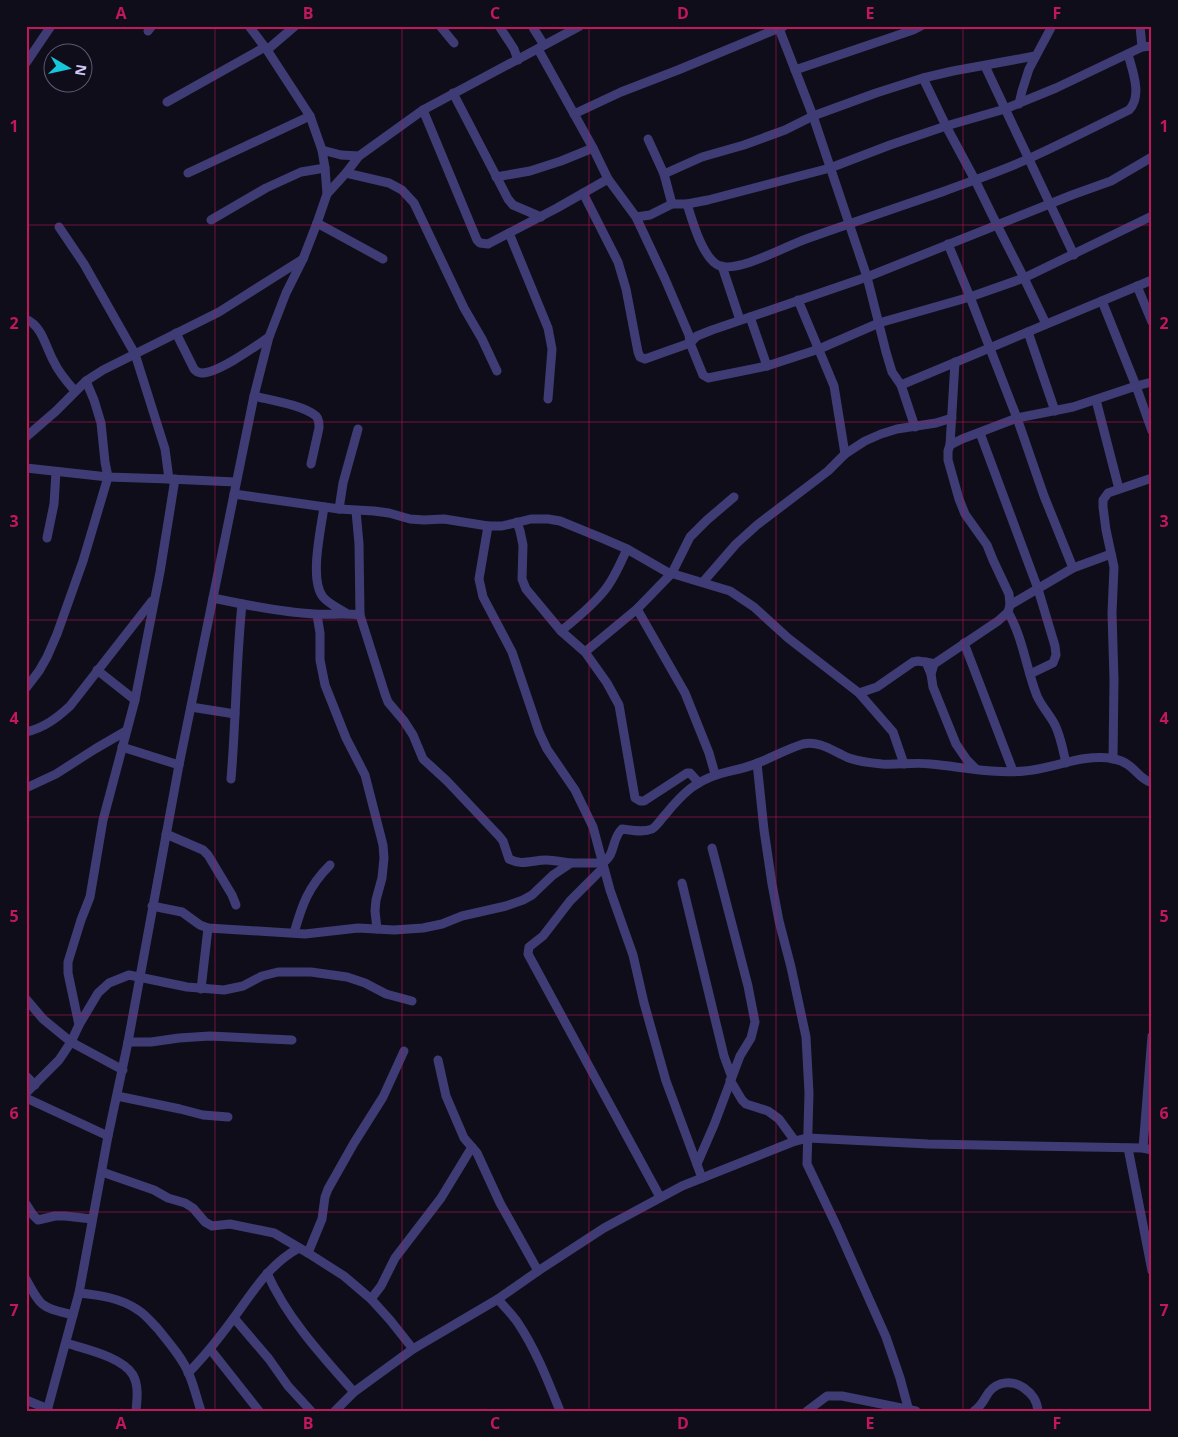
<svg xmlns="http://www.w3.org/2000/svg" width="1178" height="1437" font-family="'Open Sans',sans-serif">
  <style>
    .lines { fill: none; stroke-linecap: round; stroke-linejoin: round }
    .minor { stroke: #3f3c75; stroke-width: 9 }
    .grid { fill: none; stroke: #c2185b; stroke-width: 1; stroke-opacity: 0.55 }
    .neatline { fill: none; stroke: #c2185b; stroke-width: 2 }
    .grid-label { font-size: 16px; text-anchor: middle; font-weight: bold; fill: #c2185b }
  </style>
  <rect width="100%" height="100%" fill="#0f0d1a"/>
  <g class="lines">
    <!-- minor -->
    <g class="minor">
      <path d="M440,26L454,43"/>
      <path d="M499,26L514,49L518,60"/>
      <path d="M532,26L544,45"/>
      <path d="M778,26L813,116L867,277L886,352L892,372L901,385L915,427"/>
      <path d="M1140,26L1142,47"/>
      <path d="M148,31L152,26"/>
      <path d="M538,49L593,148L608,179L636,217L665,279L689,335L690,343L697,336L712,330L867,277L1072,195L1111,181L1152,157"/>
      <path d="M267,50L295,26"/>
      <path d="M26,63L51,26"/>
      <path d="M985,66L1074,255"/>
      <path d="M795,70L913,30L921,26"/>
      <path d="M923,78L946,126L975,180L997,225L1024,278L1046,324"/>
      <path d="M453,93L508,199L513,205L541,217"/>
      <path d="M167,102L265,47"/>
      <path d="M1019,104L1022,91L1029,69L1052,26"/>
      <path d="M423,110L477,240L480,243L488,244L509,233"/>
      <path d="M574,114L621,92L678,70L784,26"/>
      <path d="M648,139L664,174L672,204"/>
      <path d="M322,150L341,155L359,156"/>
      <path d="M188,173L310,116"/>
      <path d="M346,173L389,183L402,190L414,203L464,308L482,339L497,371"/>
      <path d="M664,174L702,157L744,145L785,130L813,116L876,93L923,78L953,71L1035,56"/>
      <path d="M496,177L530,171L561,161L593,148"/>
      <path d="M583,193L618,262L626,289L638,352L640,357L645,359L690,343L703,375L708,378L767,366L819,349L879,323L970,297L1024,278L1152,216"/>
      <path d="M327,194L346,173L359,156L423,110L580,26"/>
      <path d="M687,204C692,220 703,260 720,266C740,272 786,246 806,239C851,223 896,208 942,192C971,181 1002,171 1030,158C1063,143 1096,126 1129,110C1143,96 1132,70 1128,54"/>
      <path d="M636,217L650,215L672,204H687L708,200L830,168L890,145L946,126L1005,109L1056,88L1142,47L1152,46"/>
      <path d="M211,220L266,188L301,172L325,168"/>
      <path d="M317,223L383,259"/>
      <path d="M59,227L84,264L135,354L165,449L169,479"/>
      <path d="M948,244L970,297L1017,418L1044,496L1073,568"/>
      <path d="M722,266L740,320"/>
      <path d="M1137,286L1152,322"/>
      <path d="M798,300L834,386L845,454"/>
      <path d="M1102,301L1136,386L1152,431"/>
      <path d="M750,317L767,366"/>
      <path d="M26,319C43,327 45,346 54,362C59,373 67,382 75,391"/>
      <path d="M1028,332L1055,411"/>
      <path d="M176,333L194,369C197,372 197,372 201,373C217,374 256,346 269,337"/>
      <path d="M901,385L1152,280"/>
      <path d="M254,396C270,400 303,405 316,416C319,419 319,423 319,428L311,464"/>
      <path d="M548,399L552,349L548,328L509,233L557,208L608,179"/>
      <path d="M1096,400L1119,489"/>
      <path d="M980,433L1038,589L1055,646L1056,655L1053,663L1030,674"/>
      <path d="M26,437L56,411L86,381L103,370L219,312L303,259"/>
      <path d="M950,445L962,439L1017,418L1073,407L1136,386L1152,382"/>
      <path d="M26,468L108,477L169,479L236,482"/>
      <path d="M234,494L339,509L374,511L389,513L410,519L424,520L444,519L488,526H502L531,519H548L560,521L604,539L627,549L667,572L730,591L754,607L788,638L859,693L893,732L904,764"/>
      <path d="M324,507C321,529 309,580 323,597C329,604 338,608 346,613"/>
      <path d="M339,509L343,483L358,429"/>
      <path d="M356,511L359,544L360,615L385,694L388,702L404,721L413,735L423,759L447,781L499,836L503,841L509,859C521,866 533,860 546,860C554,860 562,862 571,863"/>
      <path d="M517,522L520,531L523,545L522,579L526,589L561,631L585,652L607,683L619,705L635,798L640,801H644L687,773H690L699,783"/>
      <path d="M488,526L479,579L483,597L512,652L539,732L547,749L575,790L593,827L610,890L633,955L644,1003L666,1081L702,1178"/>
      <path d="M47,538L54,504L56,472"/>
      <path d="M703,582L736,544L757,525L828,471L845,454L865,441L881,434L897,429L936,423L952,418"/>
      <path d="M213,598C246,605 280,612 314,614C329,615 345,613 360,615"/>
      <path d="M1010,605L1073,568L1111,554"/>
      <path d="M637,609L685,693L709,753L715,774"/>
      <path d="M1008,612C1023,638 1026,668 1037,696C1042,707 1050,715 1055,725C1061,737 1063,751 1066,763"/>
      <path d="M317,615L320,633V660L325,685L346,738L365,775L383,845L384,858L382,878L376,900L375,911L377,929"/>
      <path d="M561,631C576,619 592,606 604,591C614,579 620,564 627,549"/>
      <path d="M964,643L1013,771"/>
      <path d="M585,652L637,609L672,573L690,537L707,520L734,497"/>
      <path d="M926,662L931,674L933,687L956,744L967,760L976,769"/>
      <path d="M97,670L135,700"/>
      <path d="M931,674L934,664L998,621L1008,612L1010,605L1009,594L993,560L987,545L965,514L959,499L948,460V451L950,445L955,362"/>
      <path d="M26,688L39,671L47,657L57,634L83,561L108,477L105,462L101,423L94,400L86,381"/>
      <path d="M859,693L877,687L913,662L918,661L931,663"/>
      <path d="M191,707L235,714"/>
      <path d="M26,732C44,728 57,718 70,706L152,601"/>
      <path d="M122,747L179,765"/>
      <path d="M1113,759L1114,680L1112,613L1114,567L1106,530L1103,507V500L1108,493L1152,478"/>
      <path d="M757,763L764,830L772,884L779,921L791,967L806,1037L809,1093L807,1164L837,1227L886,1337L900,1378L909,1411"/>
      <path d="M231,779C236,721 236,662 242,604"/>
      <path d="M26,788L56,774L95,749L126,731"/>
      <path d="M166,834L203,850L208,855L232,895L236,905"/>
      <path d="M603,868L570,901L543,936L529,947L528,954L660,1197"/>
      <path d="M682,883L724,1056L731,1075"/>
      <path d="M152,906L182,912L200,925L208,928L305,934L358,928L394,930L423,928L442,924L462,916L506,906L523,900L532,895L553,875L571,863H602C616,856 611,839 622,829C631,830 643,833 652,829C657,826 661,819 665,815C673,805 681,796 691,788C714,771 733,773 758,763C773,757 787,749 803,744C820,740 834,752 849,758C860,762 871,763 882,764C898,765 915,762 931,764C962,767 994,774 1025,771C1055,768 1084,753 1114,759C1135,763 1136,778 1152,783"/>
      <path d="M294,933C302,905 308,887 330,865"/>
      <path d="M201,989L208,928"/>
      <path d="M26,999L43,1019L71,1042L123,1070"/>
      <path d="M79,1025L68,973V962L81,920L90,897L103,820L135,700L160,572L175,479"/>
      <path d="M128,1042H151L179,1038L210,1036L292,1040"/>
      <path d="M438,1060L446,1096L464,1138L477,1153L500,1203L538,1271"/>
      <path d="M26,1076L35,1085"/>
      <path d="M730,1080L742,1100L746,1104L768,1111L779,1119L795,1141"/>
      <path d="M26,1093L59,1060L71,1042L79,1025L98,993L109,983L129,975L187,987L224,990L243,986L262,976L278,972H311L347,977L365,983L386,994L412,1001"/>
      <path d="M117,1096L180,1109L203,1115L228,1117"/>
      <path d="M26,1098L108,1136"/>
      <path d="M1128,1148L1152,1271"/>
      <path d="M1143,1148L1152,1036"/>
      <path d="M697,1164L714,1125L740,1056L751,1038L755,1022L748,986L712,848"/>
      <path d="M102,1172L154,1190L168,1198L185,1203L193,1208L205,1222L212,1226L230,1224L274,1233L308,1253L344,1276L371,1299L390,1320L413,1349"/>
      <path d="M26,1204L33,1215L38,1220L55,1216H65L92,1219"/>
      <path d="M308,1253L322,1219L325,1197L328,1189L354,1143L383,1097L404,1051"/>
      <path d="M267,1273C287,1318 321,1355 354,1392"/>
      <path d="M26,1279C42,1309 42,1307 73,1315"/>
      <path d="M79,1293C99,1295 121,1298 138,1310C146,1315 152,1323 158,1329C169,1343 182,1357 189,1374C194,1386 197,1399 201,1411"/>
      <path d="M371,1299L381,1286L395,1258L441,1198L472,1147"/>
      <path d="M498,1299C504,1307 512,1314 518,1323C536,1350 548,1381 560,1411"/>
      <path d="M234,1318L269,1359L288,1386L311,1411"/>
      <path d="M66,1343C85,1349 123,1357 133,1375C139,1386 137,1400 136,1411"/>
      <path d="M210,1349L259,1411"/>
      <path d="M188,1373C205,1356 219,1338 233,1319C253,1292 269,1264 299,1248"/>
      <path d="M26,1400L48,1409"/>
      <path d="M47,1411L79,1293L108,1136L128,1042L179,765L254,396L269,337L286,293L303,259L317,223L327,194L325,168L322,150L310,116L267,50L249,26"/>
      <path d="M335,1411L354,1392L413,1349L498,1299L538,1271L604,1228L682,1186L795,1141L808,1138L928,1144L1143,1148L1152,1150"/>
      <path d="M807,1411L827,1396H842L916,1411"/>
      <path d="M974,1411C982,1406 984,1399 989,1392C998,1381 1013,1380 1024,1388C1032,1394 1037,1400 1038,1411"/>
    </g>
  </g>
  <!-- grid -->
  <path class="grid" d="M215,26V1411M402,26V1411M589,26V1411M776,26V1411M963,26V1411M26,225H1152M26,422H1152M26,620H1152M26,817H1152M26,1015H1152M26,1212H1152"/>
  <!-- border -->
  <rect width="1178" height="1437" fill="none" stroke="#0f0d1a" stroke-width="55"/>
  <!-- north arrow -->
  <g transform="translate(68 68) rotate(99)"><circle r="24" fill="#0f0d1a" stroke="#5d5974"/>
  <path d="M0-4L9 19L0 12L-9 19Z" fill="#16c6db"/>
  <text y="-8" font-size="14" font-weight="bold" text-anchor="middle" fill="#d1cbfa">N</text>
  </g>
  <rect x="28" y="28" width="1122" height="1382" class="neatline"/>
  <g class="grid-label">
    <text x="121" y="19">A</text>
    <text x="308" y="19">B</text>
    <text x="495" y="19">C</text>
    <text x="683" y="19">D</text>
    <text x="870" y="19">E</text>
    <text x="1057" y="19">F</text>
    <text x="14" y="132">1</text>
    <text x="1164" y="132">1</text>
    <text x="14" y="329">2</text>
    <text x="1164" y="329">2</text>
    <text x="14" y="527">3</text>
    <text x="1164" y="527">3</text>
    <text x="14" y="724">4</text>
    <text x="1164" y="724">4</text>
    <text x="14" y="922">5</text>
    <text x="1164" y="922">5</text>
    <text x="14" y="1119">6</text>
    <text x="1164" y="1119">6</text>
    <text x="14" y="1316">7</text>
    <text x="1164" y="1316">7</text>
    <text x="121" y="1429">A</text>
    <text x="308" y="1429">B</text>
    <text x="495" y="1429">C</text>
    <text x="683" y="1429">D</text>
    <text x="870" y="1429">E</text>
    <text x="1057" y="1429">F</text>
  </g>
</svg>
